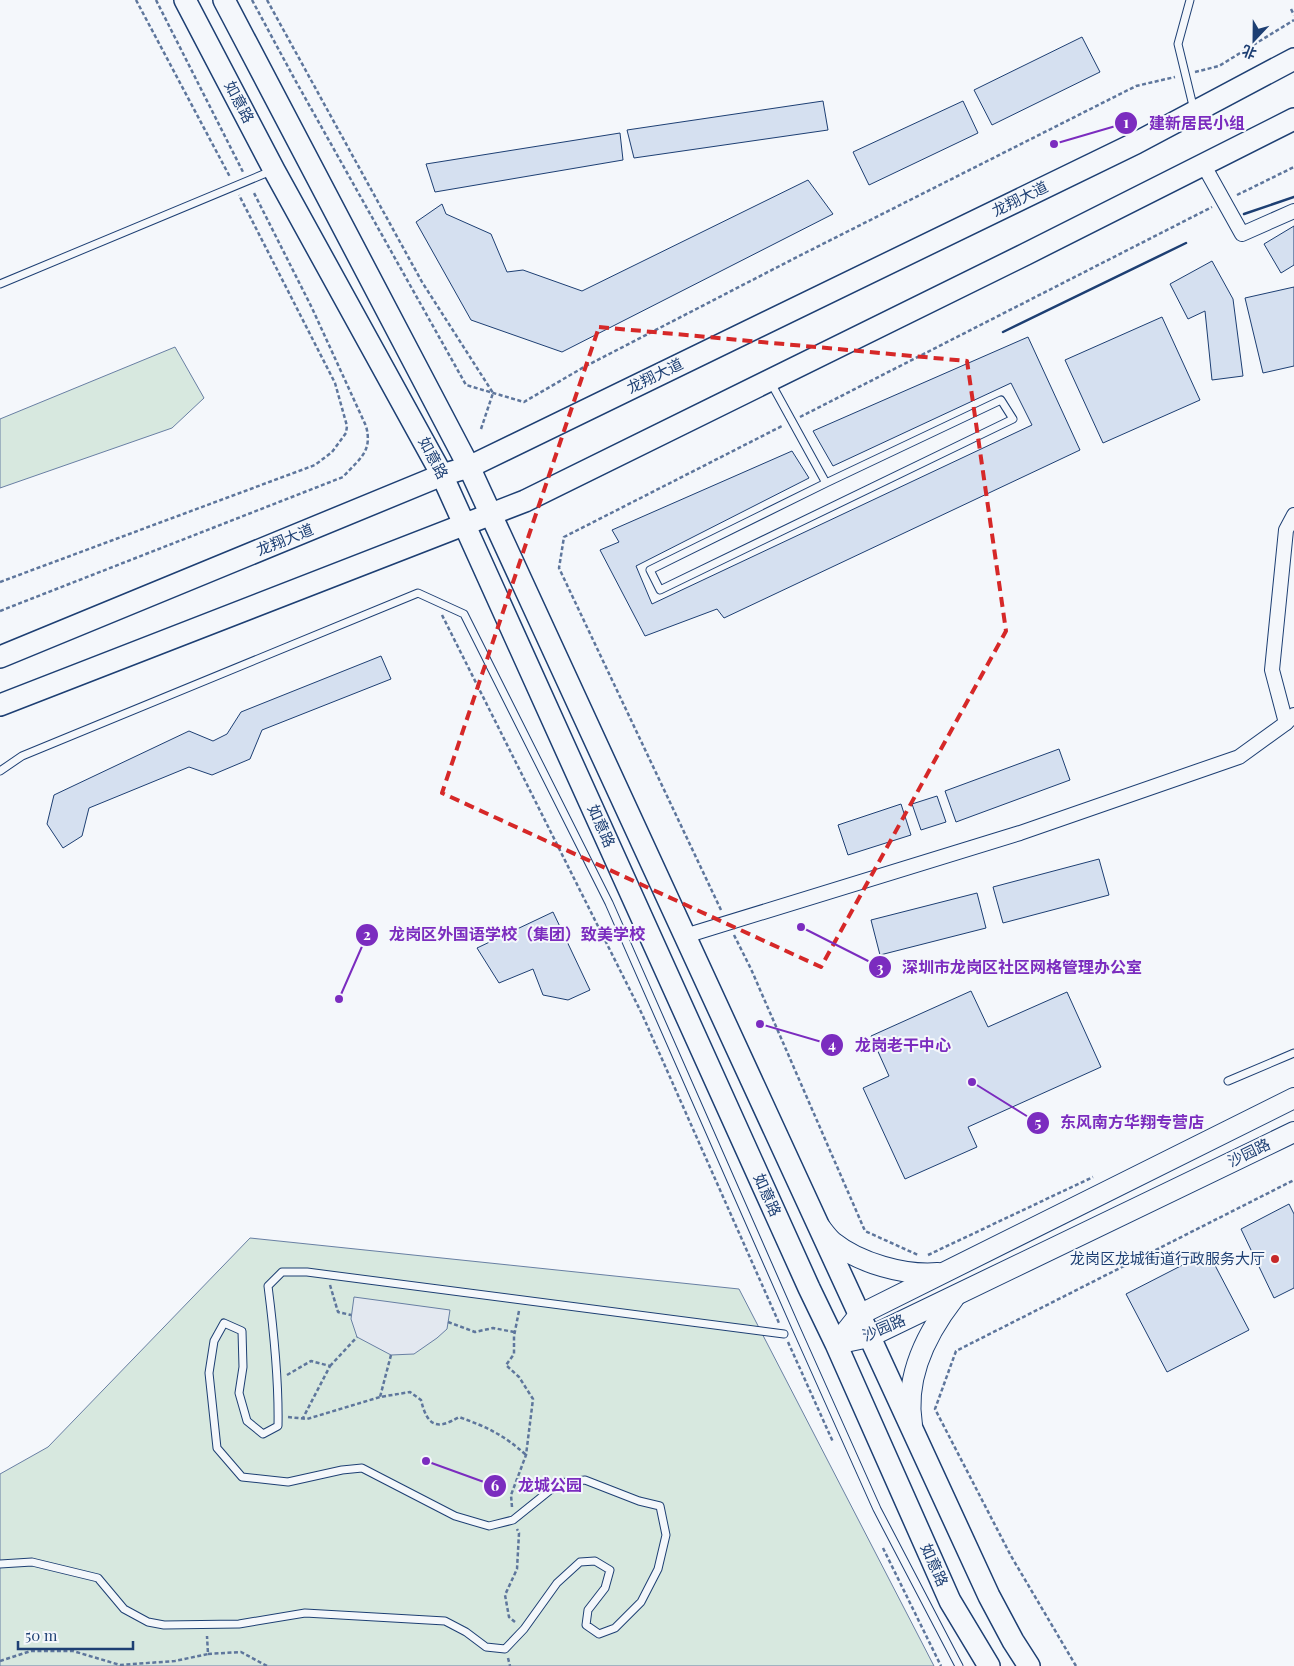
<svg xmlns="http://www.w3.org/2000/svg" width="1294" height="1666" font-family="'Playfair Display','Noto Sans SC',serif">
  <style>
    .green { fill: #d7e8df; stroke: #687fa3 }
    .parking { fill: #e3e8f0; stroke: #687fa3 }
    .building { fill: #d5e0f0; stroke: #1d3f73 }
    .lines { fill: none; stroke-linecap: round; stroke-linejoin: round }
    .lane-casing { stroke: #1d3f73; stroke-width: 9 }
    .street-casing { stroke: #1d3f73; stroke-width: 16 }
    .secondary-casing { stroke: #1d3f73; stroke-width: 22 }
    .primary-casing { stroke: #1d3f73; stroke-width: 24 }
    .path { stroke: #5e769c; stroke-width: 2.5; stroke-dasharray: 4 2.5; stroke-linecap: butt }
    .lane { stroke: #f4f7fb; stroke-width: 7 }
    .street { stroke: #f4f7fb; stroke-width: 14 }
    .secondary { stroke: #f4f7fb; stroke-width: 20 }
    .primary { stroke: #f4f7fb; stroke-width: 21 }
    .wall { stroke: #1d3f73; stroke-width: 2.5 }
    .marked { fill: none; stroke: #d62828; stroke-width: 4; stroke-dasharray: 10 6; stroke-linejoin: round }
    .poi-dot { fill: #c62828; stroke: #f4f7fb; stroke-width: 2 }
    .labels { text-anchor: middle; stroke-width: 4; stroke-linejoin: round; paint-order: stroke }
    .street-label { font-size: 15px; fill: #1d3f73; stroke: #f4f7fb }
    .poi-label { font-size: 15px; fill: #1d3f73; stroke: #f4f7fb; text-anchor: end }
    .leader { fill: none; stroke: #7b2cbf; stroke-width: 2 }
    .callout-dot { fill: #7b2cbf; stroke: #f4f7fb; stroke-width: 2 }
    .mark-label { font-size: 15px; text-anchor: middle; font-weight: bold; fill: #fff }
    .callout-label { font-size: 16px; text-anchor: middle; font-weight: bold; fill: #7b2cbf; stroke: #f4f7fb; stroke-width: 4; stroke-linejoin: round; paint-order: stroke }
  </style>
  <rect width="100%" height="100%" fill="#f4f7fb"/>
  <!-- green -->
  <g class="green">
    <path d="M175,347L204,398L172,428L0,488V419Z"/>
    <path d="M250,1238L739,1289L934,1666H0V1474L48,1447Z"/>
  </g>
  <!-- parking -->
  <path class="parking" d="M354,1297L450,1310L447,1329L437,1338L414,1354L391,1355L357,1337L351,1319Z"/>
  <!-- building -->
  <g class="building">
    <path d="M1082,37L1100,72L992,125L974,90Z"/>
    <path d="M823,101L828,130L634,158L627,130Z"/>
    <path d="M963,101L978,133L869,185L853,152Z"/>
    <path d="M620,133L623,160L435,192L426,164Z"/>
    <path d="M808,180L833,214L562,352L471,320L416,222L442,204L446,214L491,234L507,272L523,270L582,291Z"/>
    <path d="M1294,226V265L1281,273L1264,244Z"/>
    <path d="M1212,261L1233,299L1243,376L1212,380L1205,311L1188,319L1170,284Z"/>
    <path d="M1294,287V366L1263,373L1245,298Z"/>
    <path d="M1162,317L1200,400L1103,443L1065,360Z"/>
    <path d="M1028,337L1080,450L724,618L717,609L645,636L600,550L619,542L612,530L792,451L809,478L636,566L652,604L1032,425L1011,383L833,466L813,431Z"/>
    <path d="M381,656L391,679L262,730L250,759L212,775L189,767L89,808L82,836L63,848L47,824L54,795L189,731L213,741L227,734L241,712Z"/>
    <path d="M1059,749L1070,780L956,822L945,791Z"/>
    <path d="M937,796L946,822L921,830L912,804Z"/>
    <path d="M901,804L911,835L848,855L838,825Z"/>
    <path d="M1099,859L1109,895L1003,923L993,887Z"/>
    <path d="M977,893L986,928L880,955L871,920Z"/>
    <path d="M553,912L590,990L568,1000L543,995L533,969L499,983L477,948Z"/>
    <path d="M971,991L988,1027L1067,992L1101,1067L968,1127L977,1147L905,1179L863,1088L889,1076L871,1036Z"/>
    <path d="M1289,1204L1294,1214V1288L1274,1298L1241,1229Z"/>
    <path d="M1208,1252L1249,1330L1167,1372L1126,1294Z"/>
  </g>
  <g class="lines">
    <defs>
      <g id="lane">
        <path d="M1190,0L1178,44L1194,110"/>
        <path d="M0,284L271,171"/>
        <path d="M771,383L826,483L1001,400L1013,419L660,590L650,570L826,483"/>
        <path d="M0,771L22,756L418,593L464,614L609,903L796,1328L877,1509L959,1666"/>
        <path d="M1228,1081L1294,1053"/>
        <path d="M0,1564L32,1562L98,1578L124,1609L148,1622L164,1625L239,1624L305,1613L445,1621L466,1632L486,1647L505,1649L524,1629L557,1583L580,1562L595,1561L610,1570L605,1588L588,1610L586,1625L599,1634L615,1628L641,1602L658,1569L666,1535L660,1506L639,1501L585,1480L559,1483L513,1520L489,1526L455,1516L362,1468L342,1470L288,1482L242,1477L217,1448L209,1373L214,1341L224,1323L242,1331L243,1367L239,1393L247,1421L263,1434L278,1426C279,1379 274,1333 268,1286L282,1272H307L784,1334"/>
      </g>
      <g id="street">
        <path d="M1203,164L1242,234L1294,211"/>
        <path d="M1294,515L1286,530L1272,670L1286,723L1294,715"/>
        <path d="M685,936L1020,833L1239,757L1286,723"/>
      </g>
      <g id="secondary">
        <path d="M820,1227C824,1232 828,1238 833,1242C859,1263 905,1276 938,1273"/>
        <path d="M836,1344L859,1315L1294,1098"/>
        <path d="M836,1344L869,1337L1294,1132"/>
        <path d="M912,1425C904,1377 926,1334 954,1298"/>
      </g>
      <g id="primary">
        <path d="M185,0L274,170L442,475L809,1288L836,1344L950,1601L989,1666"/>
        <path d="M224,0L469,467L989,1596L1013,1641L1029,1666"/>
        <path d="M0,657L442,475L469,467L1136,143L1294,59"/>
        <path d="M0,705L525,501L1026,254L1294,119"/>
      </g>
    </defs>
    <!-- lane casing -->
    <use href="#lane" class="lane-casing"/>
    <!-- street casing -->
    <use href="#street" class="street-casing"/>
    <!-- secondary casing -->
    <use href="#secondary" class="secondary-casing"/>
    <!-- primary casing -->
    <use href="#primary" class="primary-casing"/>
    <!-- path -->
    <g class="path">
      <path d="M136,0L230,177"/>
      <path d="M156,0L243,172"/>
      <path d="M252,0L294,78L466,385L524,402L584,367L797,257L1136,86L1175,77"/>
      <path d="M267,0L422,282L493,393L481,429"/>
      <path d="M1291,9L1294,15"/>
      <path d="M1195,72L1219,66L1294,20"/>
      <path d="M1237,195L1294,167"/>
      <path d="M800,417L1212,207"/>
      <path d="M0,582L315,465L332,452L346,433L347,426L335,383L239,195"/>
      <path d="M0,611L343,477C359,459 373,452 366,426L312,308L253,191"/>
      <path d="M442,615L642,1014L779,1323"/>
      <path d="M721,910L559,568L564,537L782,426"/>
      <path d="M734,935L751,969L865,1231L918,1255"/>
      <path d="M928,1255L1093,1177"/>
      <path d="M330,1285L338,1312L351,1315"/>
      <path d="M448,1322L475,1332L493,1328L514,1332"/>
      <path d="M788,1342L833,1442"/>
      <path d="M391,1355L380,1397L410,1392L421,1400C427,1425 436,1431 459,1417C487,1427 504,1435 526,1455"/>
      <path d="M330,1366L357,1337"/>
      <path d="M287,1375L311,1361L330,1366L303,1418"/>
      <path d="M288,1417L307,1419L380,1397"/>
      <path d="M512,1507L511,1495L526,1455L533,1399L519,1377L506,1365L514,1354V1336L519,1311"/>
      <path d="M883,1548L941,1666"/>
      <path d="M515,1622L509,1617L505,1595L517,1569L519,1533L517,1529"/>
      <path d="M208,1654L241,1652L267,1666"/>
      <path d="M508,1658L510,1666"/>
      <path d="M0,1661L31,1651H73L120,1665L175,1661L208,1654L207,1636"/>
      <path d="M1076,1666L1011,1556L935,1409L956,1351L1294,1180"/>
    </g>
    <!-- lane -->
    <use href="#lane" class="lane"/>
    <!-- street -->
    <use href="#street" class="street"/>
    <!-- secondary -->
    <use href="#secondary" class="secondary"/>
    <!-- primary -->
    <use href="#primary" class="primary"/>
    <!-- wall -->
    <g class="wall">
      <path d="M1244,214L1294,197"/>
      <path d="M1003,332L1186,243"/>
    </g>
  </g>
  <!-- marked area -->
  <path class="marked" d="M599,327L967,361L1006,631L821,967L442,793Z"/>
  <!-- markers -->
  <circle class="poi-dot" cx="1275" cy="1259" r="5"/>
  <g class="labels">
    <!-- street labels -->
    <g class="street-label">
      <text transform="translate(239 102) rotate(62)" y="5">如意路</text>
      <text transform="translate(1020 199) rotate(-26)" y="5">龙翔大道</text>
      <text transform="translate(655 376) rotate(-26)" y="5">龙翔大道</text>
      <text transform="translate(433 458) rotate(62)" y="5">如意路</text>
      <text transform="translate(285 540) rotate(-22)" y="5">龙翔大道</text>
      <text transform="translate(601 826) rotate(66)" y="5">如意路</text>
      <text transform="translate(1249 1153) rotate(-26)" y="5">沙园路</text>
      <text transform="translate(767 1195) rotate(66)" y="5">如意路</text>
      <text transform="translate(884 1328) rotate(-23)" y="5">沙园路</text>
      <text transform="translate(934 1565) rotate(66)" y="5">如意路</text>
    </g>
    <!-- poi labels -->
    <g class="poi-label">
      <text x="1265" y="1264">龙岗区龙城街道行政服务大厅</text>
    </g>
  </g>
  <!-- callouts -->
  <path class="leader" d="M1054 144L1126 123M339 999L367 935M801 927L880 967M760 1024L832 1045M972 1082L1038 1123M426 1461L495 1486"/>
  <g class="callout-dot">
    <circle cx="1054" cy="144" r="5"/>
    <circle cx="339" cy="999" r="5"/>
    <circle cx="801" cy="927" r="5"/>
    <circle cx="760" cy="1024" r="5"/>
    <circle cx="972" cy="1082" r="5"/>
    <circle cx="426" cy="1461" r="5"/>
    <circle cx="1126" cy="123" r="12"/>
    <circle cx="367" cy="935" r="12"/>
    <circle cx="880" cy="967" r="12"/>
    <circle cx="832" cy="1045" r="12"/>
    <circle cx="1038" cy="1123" r="12"/>
    <circle cx="495" cy="1486" r="12"/>
  </g>
  <g class="mark-label">
    <text x="1126" y="128">1</text>
    <text x="367" y="940">2</text>
    <text x="880" y="973">3</text>
    <text x="832" y="1050">4</text>
    <text x="1038" y="1128">5</text>
    <text x="495" y="1491">6</text>
  </g>
  <g class="callout-label">
    <text x="1197" y="129">建新居民小组</text>
    <text x="517" y="940">龙岗区外国语学校（集团）致美学校</text>
    <text x="1022" y="973">深圳市龙岗区社区网格管理办公室</text>
    <text x="903" y="1051">龙岗老干中心</text>
    <text x="1132" y="1128">东风南方华翔专营店</text>
    <text x="550" y="1491">龙城公园</text>
  </g>
  <!-- north arrow -->
  <g transform="translate(1254 40) rotate(202)" stroke="#f4f7fb" stroke-width="4" paint-order="stroke">
  <path d="M0-4L9 19L0 12L-9 19Z" fill="#1d3f73"/>
  <text y="-8" font-size="14" font-weight="bold" text-anchor="middle" fill="#1d3f73">北</text>
  </g>
  <!-- scale -->
  <path d="M18 1641v8h115v-8" fill="none" stroke="#1d3f73" stroke-width="2.5"/>
  <text x="25" y="1641" font-size="15" fill="#1d3f73" stroke="#f4f7fb" stroke-width="4" paint-order="stroke">50 m</text>
</svg>
